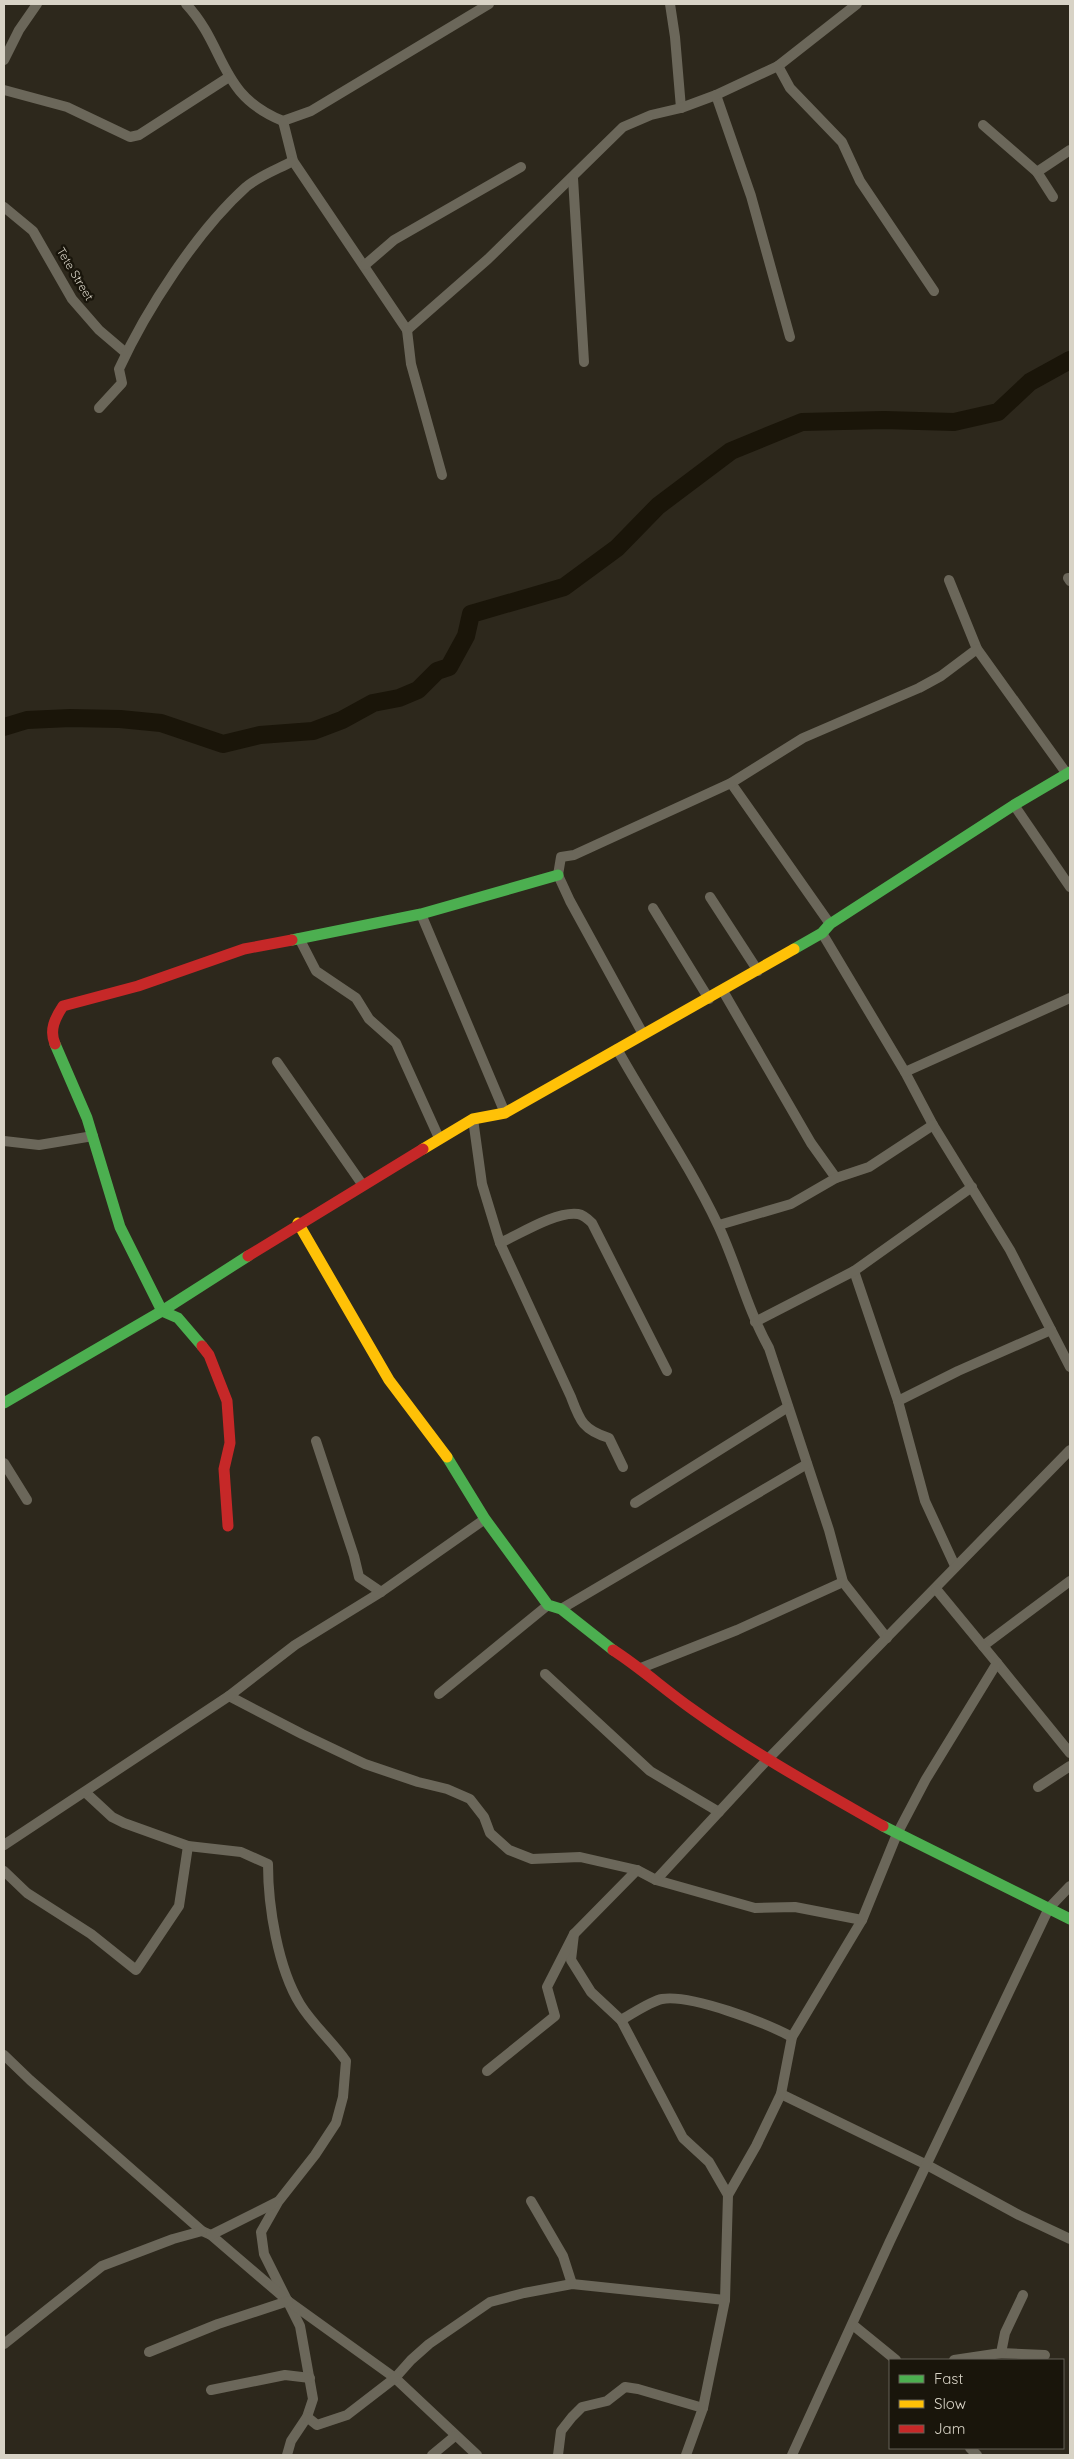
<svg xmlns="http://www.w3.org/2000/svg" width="1074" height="2459" font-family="Quicksand,sans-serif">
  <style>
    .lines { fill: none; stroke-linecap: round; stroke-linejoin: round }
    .river { stroke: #1a1509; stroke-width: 18 }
    .street { stroke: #6b675a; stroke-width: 10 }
    .fast { stroke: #4caf50; stroke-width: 11 }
    .slow { stroke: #ffc107; stroke-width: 11 }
    .jam { stroke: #c62828; stroke-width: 11 }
    .labels { text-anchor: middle; stroke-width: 5; stroke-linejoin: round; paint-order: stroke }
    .street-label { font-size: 12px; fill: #d8d3c6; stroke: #19150b }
  </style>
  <rect width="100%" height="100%" fill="#2d281c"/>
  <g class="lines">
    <!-- river -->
    <path class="river" d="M4,727L27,720L70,718L120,719L161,723L223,744L260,735L313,731L342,720L373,703L399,698L418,690L437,671L449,667L466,636L471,614L564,587L617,548L658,506L731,451L802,422L884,420L954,422L998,412L1030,382L1070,360"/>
    <!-- street -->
    <g class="street">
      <path d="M186,4C227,48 218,95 283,121L311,111L489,4"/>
      <path d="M670,4L675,37L681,108"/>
      <path d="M4,60L19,30L37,4"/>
      <path d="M778,66L790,88L842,142L860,181L934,291"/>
      <path d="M4,90L67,107L130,137L139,135L229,77"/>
      <path d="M716,95L751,196L790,337"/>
      <path d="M283,121L293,161L407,330L488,259L623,127L651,115L681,108L716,95L778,66L857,4"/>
      <path d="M983,125L1037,172L1053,197"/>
      <path d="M1037,172L1070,150"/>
      <path d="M573,178L584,362"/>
      <path d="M4,207L33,231L72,299L99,330L126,353"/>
      <path d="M365,265L394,240L521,167"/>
      <path d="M407,330L411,364L442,475"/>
      <path d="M99,408L122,383L119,369C146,310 197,231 246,187C259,176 278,169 293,161"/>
      <path d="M1068,578L1070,581"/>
      <path d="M949,580L977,649L1067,774"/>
      <path d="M731,783L830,924"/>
      <path d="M1014,805L1070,887"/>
      <path d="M710,897L758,971"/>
      <path d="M653,908L709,999"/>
      <path d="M421,914L505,1113"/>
      <path d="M822,933L905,1072L933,1125L1010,1250L1070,1367"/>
      <path d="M299,938L316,971L356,998L369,1019L396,1043L439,1138"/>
      <path d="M723,991L811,1143L836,1178"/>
      <path d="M643,1034L570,901L558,875L561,857L574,855L731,783L803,738L919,688L941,676L977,649"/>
      <path d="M617,1049C650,1108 689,1164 718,1225C737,1265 747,1309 769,1348L829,1530L843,1582L887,1638"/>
      <path d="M277,1062L362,1184"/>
      <path d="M905,1072L1070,998"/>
      <path d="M473,1119L482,1184L500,1243L571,1397C580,1421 583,1430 609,1438L623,1467"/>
      <path d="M4,1141L39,1145L93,1136"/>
      <path d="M719,1225L791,1204L836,1178L869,1167L933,1125"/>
      <path d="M500,1243C520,1234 556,1211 578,1214C584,1215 588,1219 592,1223L667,1371"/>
      <path d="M854,1271L898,1401L925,1501L955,1566"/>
      <path d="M755,1322L854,1271L972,1187"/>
      <path d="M898,1401L958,1371L1051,1330"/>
      <path d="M316,1441L354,1556L359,1577L381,1592"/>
      <path d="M4,1463L27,1500"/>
      <path d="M635,1503L788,1407"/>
      <path d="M561,1609L807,1464"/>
      <path d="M983,1646L1070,1581"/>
      <path d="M997,1663L1070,1753"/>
      <path d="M641,1668L737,1630L843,1582"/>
      <path d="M545,1674L650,1771L719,1812"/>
      <path d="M439,1694L548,1605"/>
      <path d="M229,1696L302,1734L365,1764L418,1782L447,1789L470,1799L484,1817L490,1833L509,1850L532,1859L580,1857L637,1870L656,1880L755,1908L795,1907L862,1920"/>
      <path d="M1038,1787L1070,1766"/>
      <path d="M85,1792L112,1817L124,1823L188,1846L241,1852L268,1864C268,1907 278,1968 300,2004C313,2025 332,2041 346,2061L343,2097L336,2123L315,2155L278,2202L261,2232L264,2254L300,2326L313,2399L307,2417L291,2441L287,2455"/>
      <path d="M4,1845L229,1696L295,1645L381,1592L485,1519"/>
      <path d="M4,1871L27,1893L91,1934L136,1970L179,1906L188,1846"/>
      <path d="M656,1880L767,1760L1070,1450"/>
      <path d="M574,1934L571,1960L591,1992L621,2020L683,2138L709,2162L728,2195"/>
      <path d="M621,2020C632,2014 651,2001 662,1999C691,1994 766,2023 792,2037"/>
      <path d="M4,2055L30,2080L202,2231L211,2235L288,2301L395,2378L477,2455"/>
      <path d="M487,2071L555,2016L547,1987L574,1934L637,1870"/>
      <path d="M781,2094L927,2165L1019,2215L1070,2239"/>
      <path d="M531,2201L563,2256L572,2284"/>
      <path d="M211,2235L277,2202"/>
      <path d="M853,2325L896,2360"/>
      <path d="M4,2344L102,2266L173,2239L202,2231"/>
      <path d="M149,2352L218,2324L288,2301"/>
      <path d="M1001,2353L1045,2355"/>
      <path d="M954,2360L1001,2353L1005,2333L1023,2295"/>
      <path d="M211,2390L285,2375L310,2378"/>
      <path d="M307,2417L317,2425L347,2415L395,2378L411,2360L429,2344L490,2302L524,2293L572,2284L725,2300"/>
      <path d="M970,2448L977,2455"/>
      <path d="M432,2455L455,2436"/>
      <path d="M558,2455L561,2431L572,2417L582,2407L607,2401L625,2387L638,2389L703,2408"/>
      <path d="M686,2455L703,2408L725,2300L728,2195L756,2146L781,2094L792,2037L862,1920L897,1834L926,1779L997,1663L936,1589"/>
      <path d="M792,2455L890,2241L1049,1908L1070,1886"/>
    </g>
    <!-- fast -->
    <g class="fast">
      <path d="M292,940L421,914L558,875"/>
      <path d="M794,949L822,933L830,924L1014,805L1070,772"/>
      <path d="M55,1044L87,1118L120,1227L162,1311L178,1318L202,1346"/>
      <path d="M4,1403L162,1311L248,1256"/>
      <path d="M447,1457L485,1519L548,1605L561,1609L613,1650"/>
      <path d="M883,1826L1070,1919"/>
    </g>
    <!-- slow -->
    <g class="slow">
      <path d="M423,1149L473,1119L505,1113L794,949"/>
      <path d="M298,1223L389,1380L447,1457"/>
    </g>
    <!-- jam -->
    <g class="jam">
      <path d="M55,1044C49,1030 55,1018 63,1006L138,986L244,949L292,940"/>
      <path d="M248,1256L423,1149"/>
      <path d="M202,1346L209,1355L227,1401L230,1443L224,1469L228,1526"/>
      <path d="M613,1650C641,1668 665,1690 692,1709C753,1753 818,1789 883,1826"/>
    </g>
  </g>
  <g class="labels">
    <!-- street labels -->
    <g class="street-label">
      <text transform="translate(75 274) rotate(59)" y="4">Tete Street</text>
    </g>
  </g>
  <!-- border -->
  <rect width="1074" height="2459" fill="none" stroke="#d8d3c6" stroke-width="10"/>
  <!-- legend -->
  <rect x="889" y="2359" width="175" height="90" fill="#19150b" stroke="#656156"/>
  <rect x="899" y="2375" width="25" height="8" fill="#4caf50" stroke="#656156"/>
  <text x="934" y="2384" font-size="15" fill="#d8d3c6">Fast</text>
  <rect x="899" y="2400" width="25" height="8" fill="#ffc107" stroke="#656156"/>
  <text x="934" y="2409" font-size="15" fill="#d8d3c6">Slow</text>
  <rect x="899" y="2425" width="25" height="8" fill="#c62828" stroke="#656156"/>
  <text x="934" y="2434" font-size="15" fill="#d8d3c6">Jam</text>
</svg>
